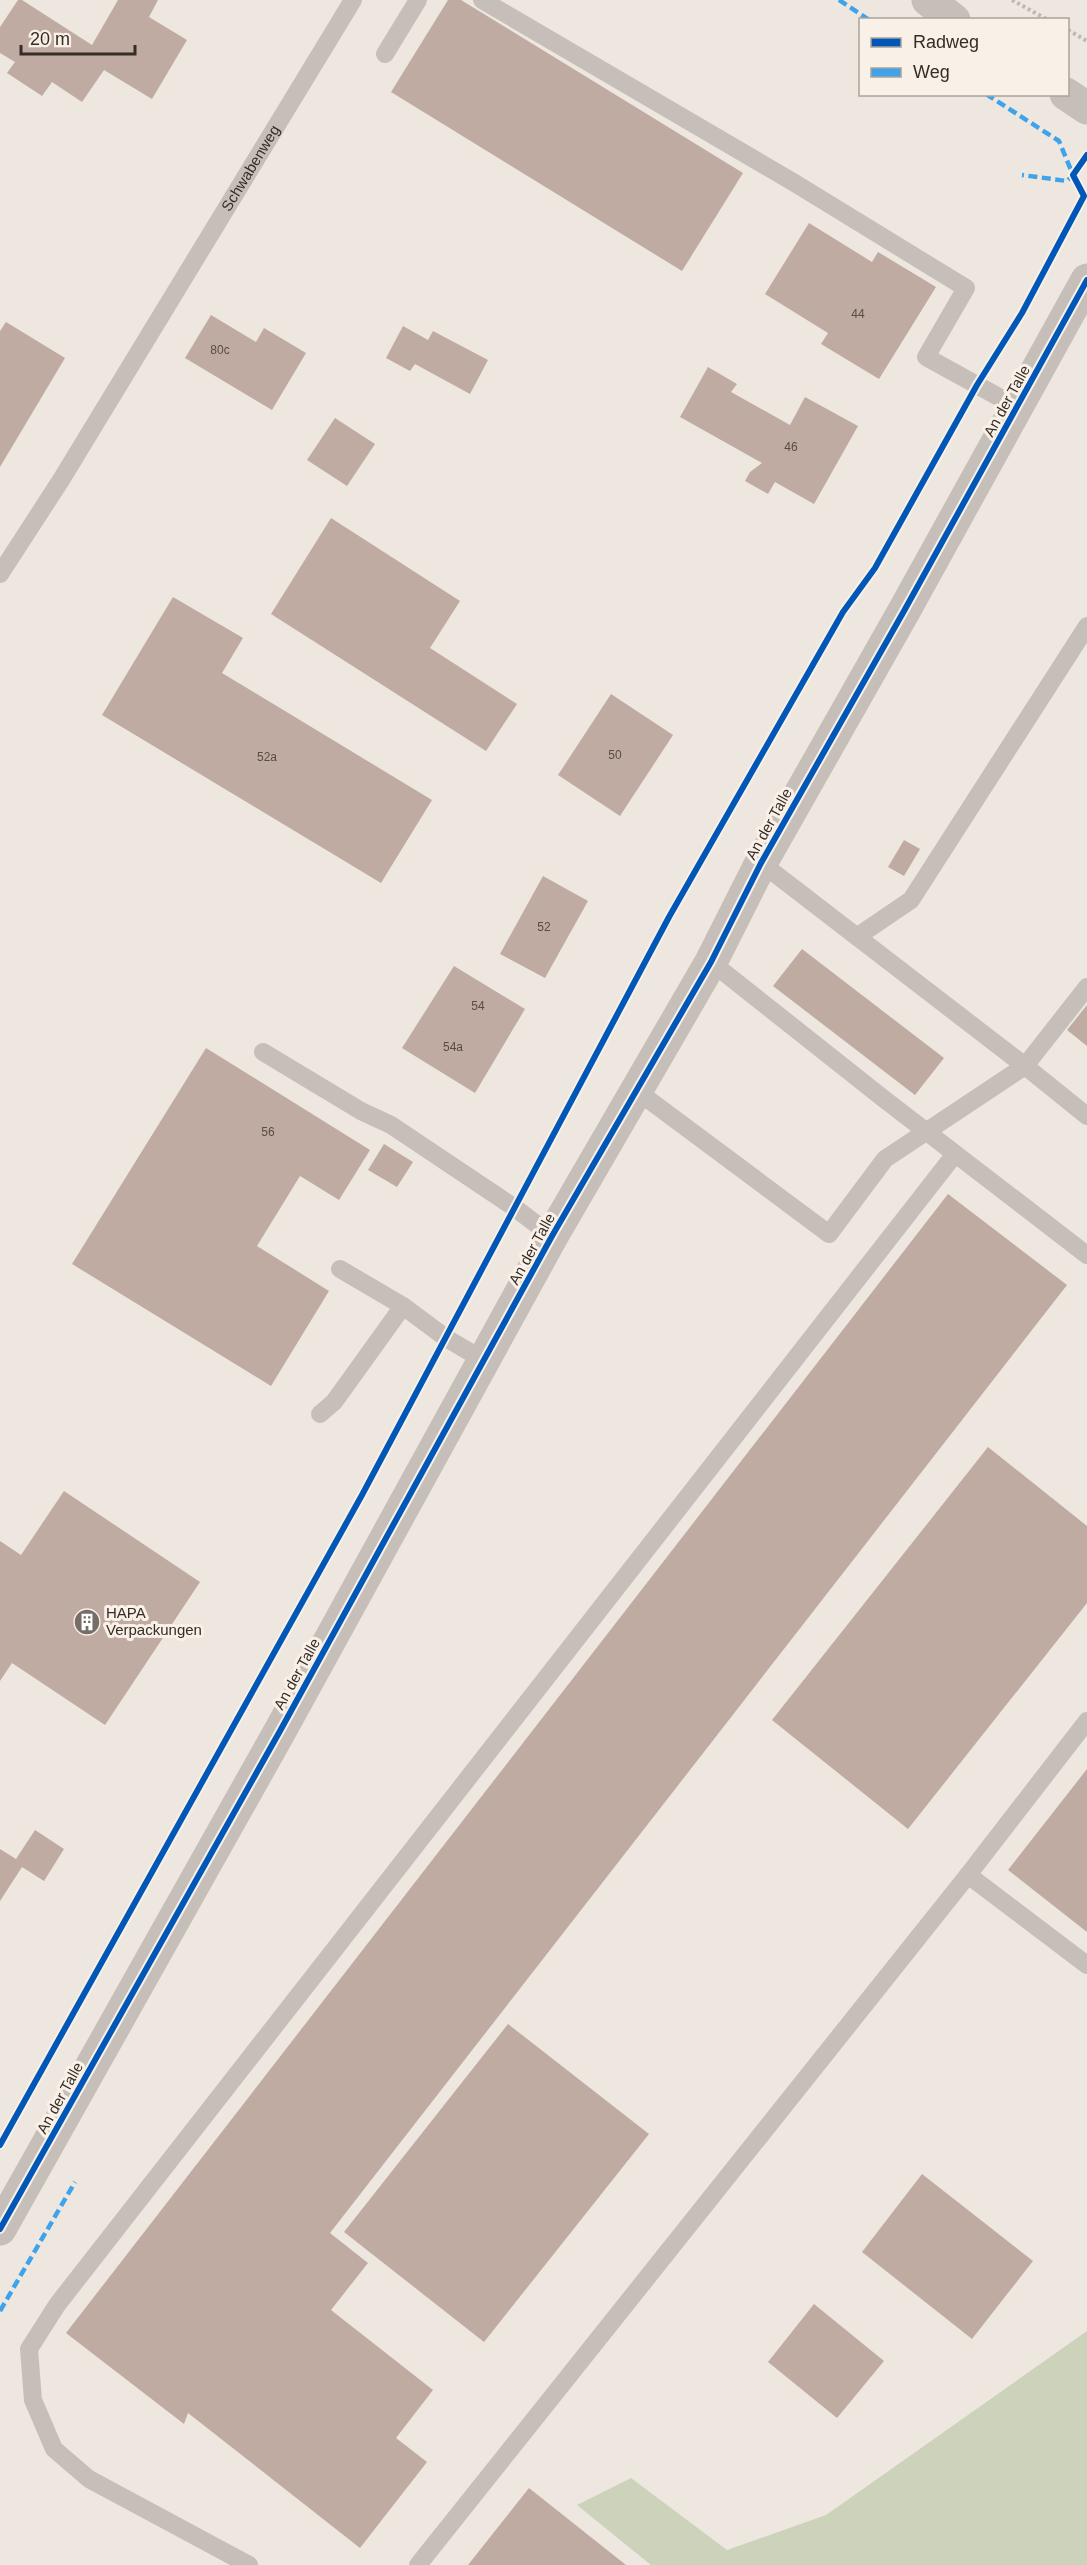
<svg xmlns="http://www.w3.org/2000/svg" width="1087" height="2565" font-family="Arial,sans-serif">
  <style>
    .green { fill: #cdd2ba }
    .building { fill: #c0aba2 }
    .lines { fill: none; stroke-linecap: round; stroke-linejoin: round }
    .path { stroke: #beb7b2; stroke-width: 4; stroke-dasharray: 3 3; stroke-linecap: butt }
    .service { stroke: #c6bfb9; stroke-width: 18 }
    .tertiary { stroke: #c6bfb9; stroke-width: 33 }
    .quiet { stroke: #3fa3eb; stroke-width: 4.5; stroke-dasharray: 9 4.5; stroke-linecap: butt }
    .cycleway-casing { stroke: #f9f1e7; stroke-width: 10 }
    .cycleway { stroke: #0057b8; stroke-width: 6 }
    .labels { text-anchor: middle; stroke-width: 6; stroke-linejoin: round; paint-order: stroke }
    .number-label { font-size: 12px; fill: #584c46 }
    .street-label { font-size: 15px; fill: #362c28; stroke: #f9f1e7 }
    .poi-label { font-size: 15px; fill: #362c28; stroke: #f9f1e7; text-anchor: start }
  </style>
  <rect width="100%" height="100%" fill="#ede7e0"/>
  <!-- green -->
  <path class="green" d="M1087,2331V2565H651L577,2505L631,2478L727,2550L826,2515Z"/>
  <!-- building -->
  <g class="building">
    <path d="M18,0H22L92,45L118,0H158L149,17L187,40L152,99L104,70L82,102L52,82L42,96L7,73L15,62L0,53V27Z"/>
    <path d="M448,0H461L743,173L682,271L391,92Z"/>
    <path d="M809,223L872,262L878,252L936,287L879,379L821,344L828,333L765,294Z"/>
    <path d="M211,315L256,342L264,328L306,353L272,410L185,358Z"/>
    <path d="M6,322L65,358L0,467V331Z"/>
    <path d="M403,326L428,340L433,331L488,360L470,394L415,364L410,371L386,358Z"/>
    <path d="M708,367L737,384L731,392L790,425L805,397L858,426L814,504L775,482L768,494L745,481L750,472L762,463L680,417Z"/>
    <path d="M335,418L375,444L347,486L307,460Z"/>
    <path d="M331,518L460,601L430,648L517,704L486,751L271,614Z"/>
    <path d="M173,597L243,638L222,673L432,800L381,883L102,715Z"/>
    <path d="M611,694L673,735L620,816L558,775Z"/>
    <path d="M904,840L920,849L904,876L888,867Z"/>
    <path d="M543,876L588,901L545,978L500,954Z"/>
    <path d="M802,949L944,1058L915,1095L773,986Z"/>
    <path d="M454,966L525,1009L475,1093L402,1048Z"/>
    <path d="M1087,1005V1046L1067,1030Z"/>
    <path d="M206,1048L370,1150L339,1200L300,1176L257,1246L329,1291L271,1386L72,1264Z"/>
    <path d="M384,1144L413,1162L397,1187L368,1170Z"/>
    <path d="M948,1194L1067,1285L330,2233L368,2263L331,2310L433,2390L396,2438L427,2462L360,2548L188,2413L184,2424L66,2333Z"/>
    <path d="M988,1447L1087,1526V1603L908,1829L772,1720Z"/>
    <path d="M64,1491L200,1582L105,1725L12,1663L0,1681V1541L21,1555Z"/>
    <path d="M1087,1769V1932L1008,1870Z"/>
    <path d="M35,1830L64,1849L44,1881L22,1867L0,1901V1849L16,1859Z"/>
    <path d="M508,2024L649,2134L484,2342L344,2232Z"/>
    <path d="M922,2174L1033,2261L972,2339L862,2252Z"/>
    <path d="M814,2304L884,2361L837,2418L768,2362Z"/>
    <path d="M529,2488L626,2565H468Z"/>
  </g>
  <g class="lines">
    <!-- path -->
    <g class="path">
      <path d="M1012,0L1048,20"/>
      <path d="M1068,30L1087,41"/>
    </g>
    <!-- service -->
    <g class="service">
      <path d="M482,0L793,182L966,288L926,357L1017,407"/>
      <path d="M385,54L418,0"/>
      <path id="s1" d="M0,574L61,480L353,0"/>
      <path d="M858,936L911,900L1087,626"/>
      <path d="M711,962L884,1099L1087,1255"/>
      <path d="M1087,987L1025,1066L1087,1116"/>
      <path d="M263,1052L361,1111L391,1125L515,1208L552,1236"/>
      <path d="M637,1091L829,1234L885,1159L1025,1066L761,863"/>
      <path d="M340,1269L403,1306"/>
      <path d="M320,1414L334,1402L403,1306L446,1338L485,1361"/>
      <path d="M968,1875L1087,1965"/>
      <path d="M249,2565L89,2479L54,2449L33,2400L29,2349L57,2305L955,1154"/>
      <path d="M418,2565L968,1875L1087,1721"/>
    </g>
    <!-- tertiary -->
    <g class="tertiary">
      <path d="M928,0L954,20"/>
      <path d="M1066,94L1087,108"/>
      <path d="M0,2229L280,1731L552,1236L711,962L761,863L904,611L1087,280"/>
    </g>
    <!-- quiet -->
    <g class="quiet">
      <path d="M839,0L869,20"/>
      <path d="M986,94L1059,141L1073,175L1067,181L1022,175"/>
      <path d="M0,2311L75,2182"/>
    </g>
    <defs>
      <g id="cycleway">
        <path d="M0,2145L362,1495L669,917L843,612L875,568L977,385L1022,313L1084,196L1073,175L1087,155"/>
        <path d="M0,2229L280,1731L552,1236L711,962L761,863L904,611L1087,280"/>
      </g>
    </defs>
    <!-- cycleway casing -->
    <use href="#cycleway" class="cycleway-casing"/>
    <!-- cycleway -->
    <use href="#cycleway" class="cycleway"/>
  </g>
  <!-- icons -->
  <defs>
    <symbol id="building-disc" viewBox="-11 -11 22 22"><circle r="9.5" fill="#766d68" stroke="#f9f1e7"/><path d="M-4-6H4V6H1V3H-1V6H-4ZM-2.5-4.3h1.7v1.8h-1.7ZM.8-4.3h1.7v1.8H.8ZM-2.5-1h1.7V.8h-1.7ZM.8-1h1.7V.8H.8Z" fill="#fff"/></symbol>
  </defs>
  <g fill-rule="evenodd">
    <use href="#building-disc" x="72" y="1607" width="30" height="30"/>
  </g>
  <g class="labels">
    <!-- number labels -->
    <g class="number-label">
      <text x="858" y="318">44</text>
      <text x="220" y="354">80c</text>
      <text x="791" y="451">46</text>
      <text x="615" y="759">50</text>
      <text x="267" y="761">52a</text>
      <text x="544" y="931">52</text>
      <text x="478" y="1010">54</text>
      <text x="453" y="1051">54a</text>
      <text x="268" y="1136">56</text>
    </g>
    <!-- street labels -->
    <g class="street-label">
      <text dy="5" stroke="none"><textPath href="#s1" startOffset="477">Schwabenweg</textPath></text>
      <text transform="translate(1007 401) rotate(-61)" y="5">An der Talle</text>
      <text transform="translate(769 824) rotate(-61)" y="5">An der Talle</text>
      <text transform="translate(532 1249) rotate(-61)" y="5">An der Talle</text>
      <text transform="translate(297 1674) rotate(-61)" y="5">An der Talle</text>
      <text transform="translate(60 2098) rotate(-61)" y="5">An der Talle</text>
    </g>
    <!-- poi labels -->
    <g class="poi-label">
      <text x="106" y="1618">HAPA<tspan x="106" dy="17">Verpackungen</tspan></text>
    </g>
  </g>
  <!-- legend -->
  <rect x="859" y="18" width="210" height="78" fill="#f9f1e7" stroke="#aba29b" stroke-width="1.5"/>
  <rect x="871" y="38" width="30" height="9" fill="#0057b8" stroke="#aba29b" stroke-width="1.5"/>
  <text x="913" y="48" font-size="18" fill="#362c28">Radweg</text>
  <rect x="871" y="68" width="30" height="9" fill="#3fa3eb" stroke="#aba29b" stroke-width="1.5"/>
  <text x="913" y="78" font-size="18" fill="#362c28">Weg</text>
  <!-- scale -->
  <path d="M21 45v9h114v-9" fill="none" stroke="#362c28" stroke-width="3"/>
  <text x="30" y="45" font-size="18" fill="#362c28" stroke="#f9f1e7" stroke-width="4.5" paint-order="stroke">20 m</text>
</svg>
